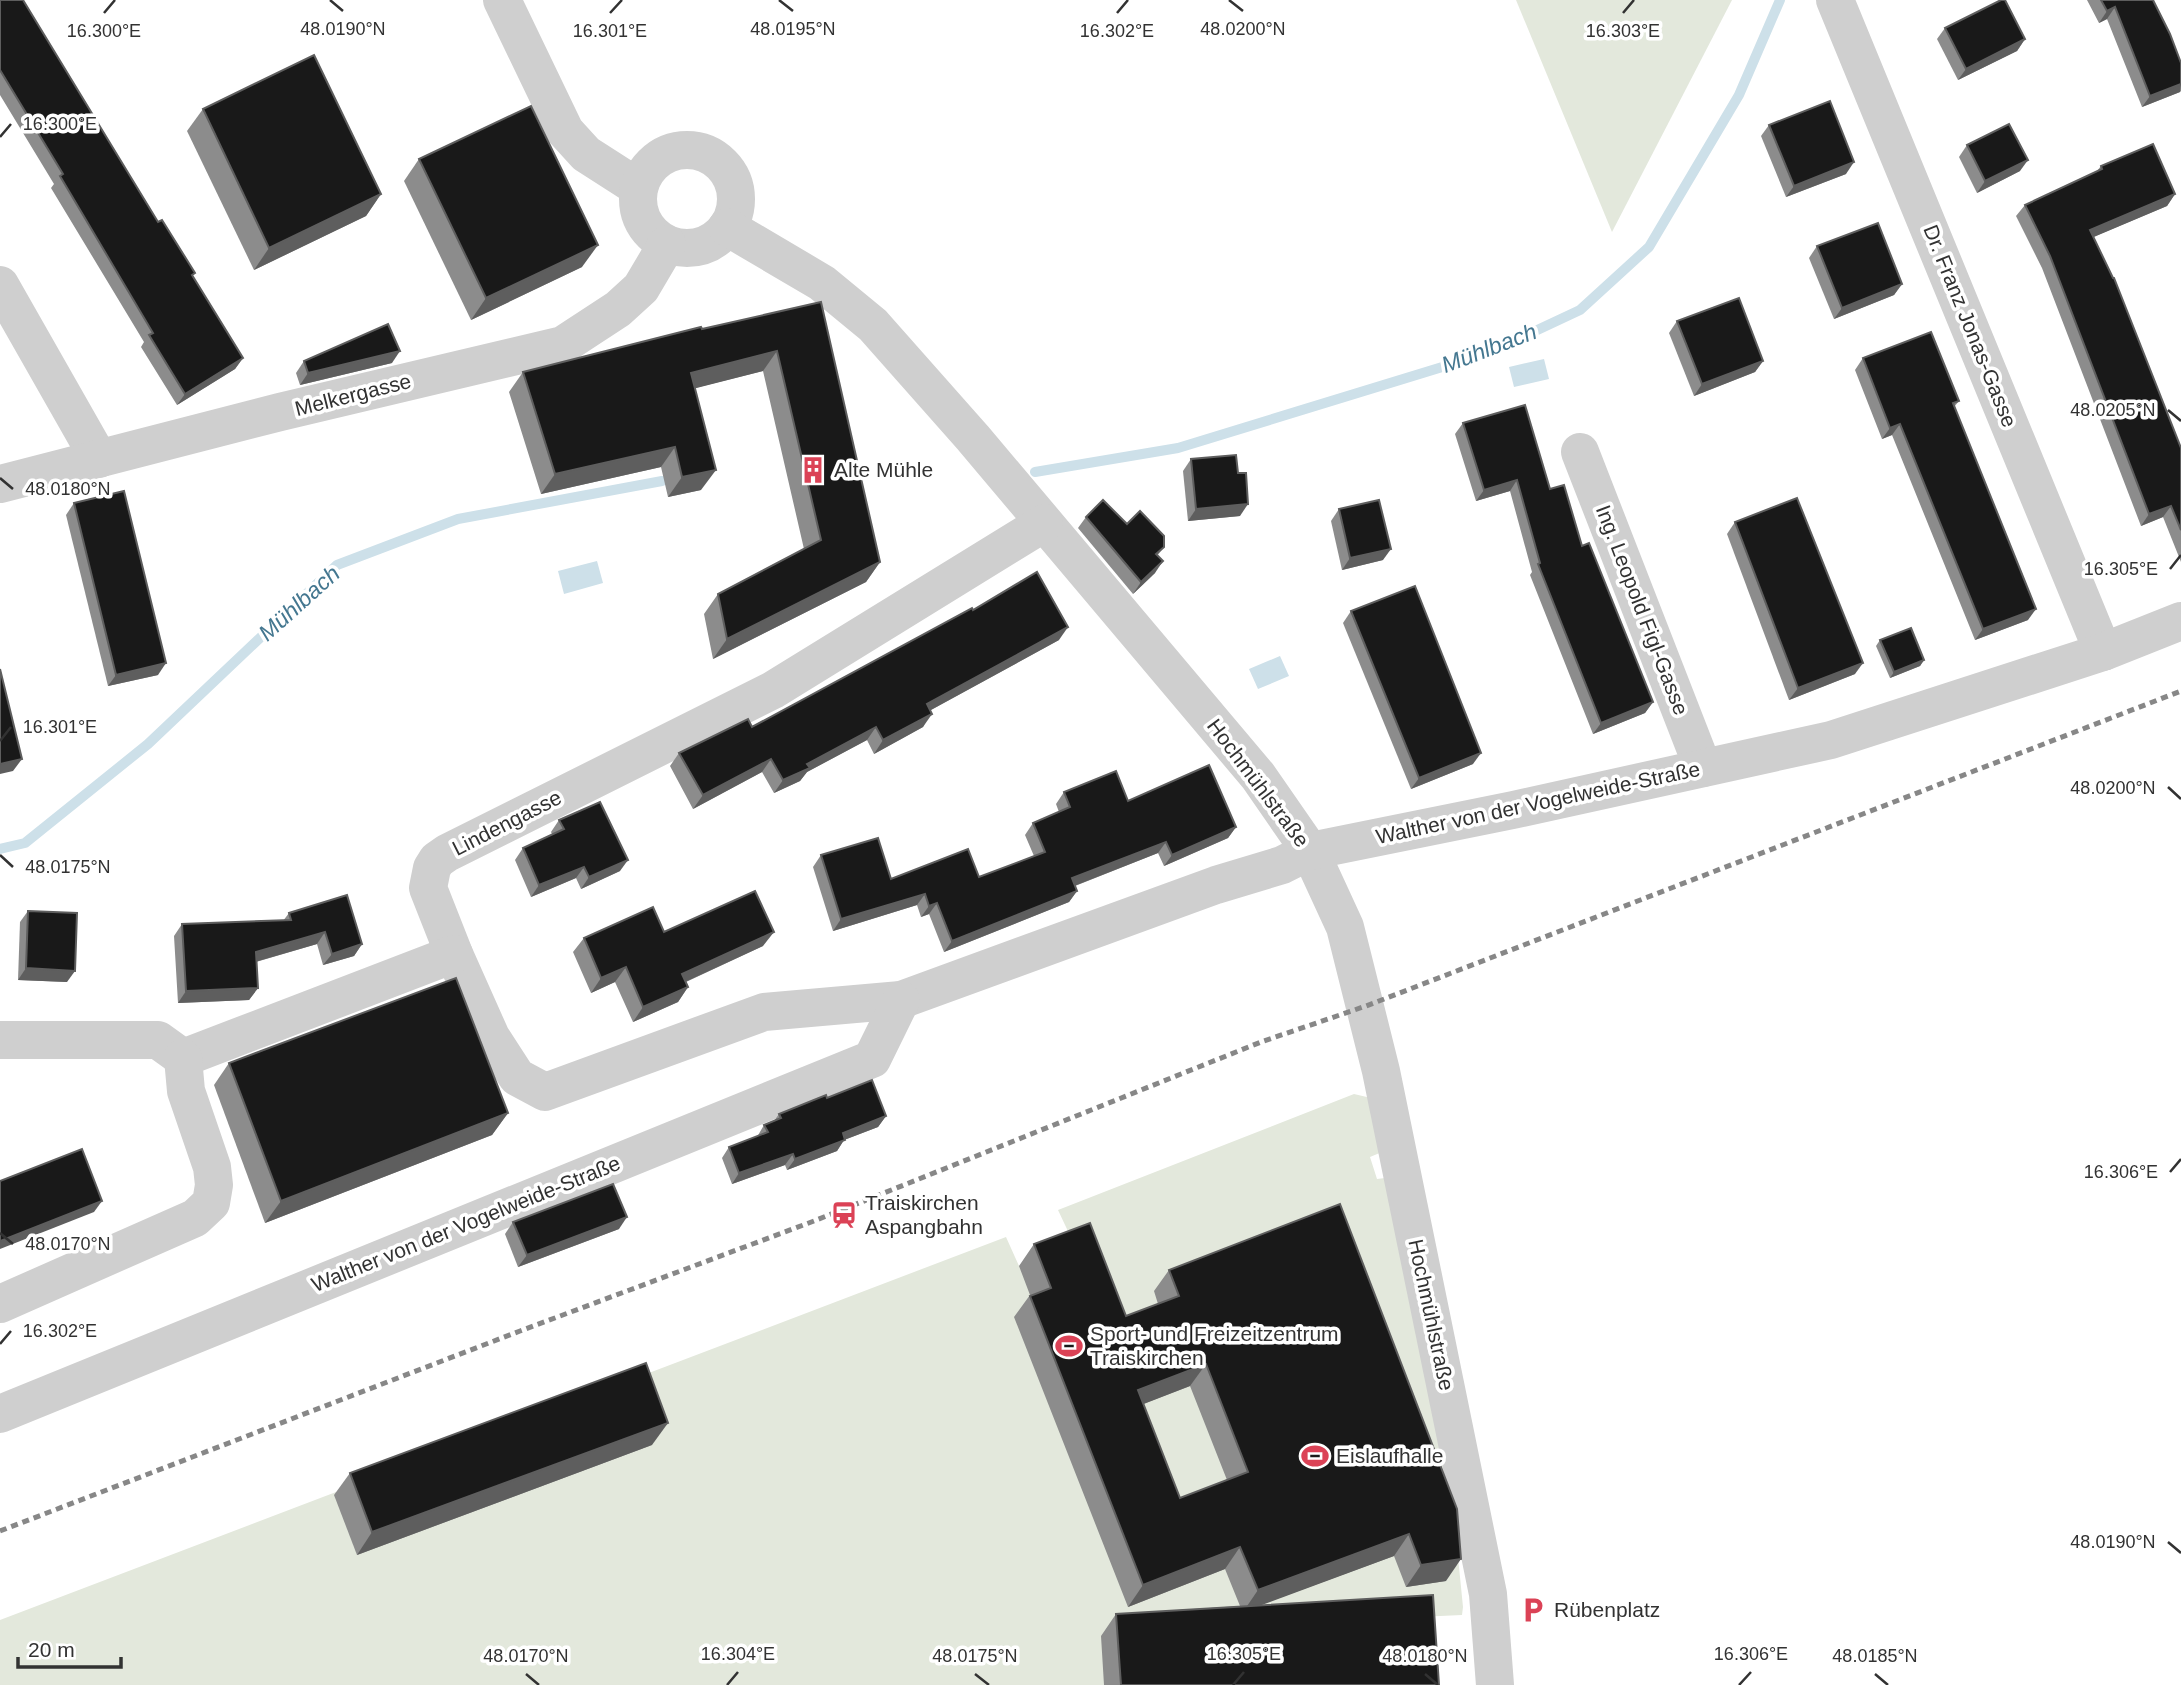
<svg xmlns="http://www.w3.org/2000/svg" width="2181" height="1685" font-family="Helvetica,sans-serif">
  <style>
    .green { fill: #e3e8dc }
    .water { fill: #cde0e9 }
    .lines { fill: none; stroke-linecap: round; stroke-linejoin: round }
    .stream { stroke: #cde0e9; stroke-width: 10 }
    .minor { stroke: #cfcfcf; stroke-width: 38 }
    .rail { stroke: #878787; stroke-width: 5; stroke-dasharray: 7 5; stroke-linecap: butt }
    .wall { fill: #8c8c8c; fill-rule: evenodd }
    .shaded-wall { fill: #5e5e5e }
    .building { fill: #191919; stroke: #5e5e5e; stroke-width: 2; fill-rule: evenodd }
    .ticks { fill: none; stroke: #323232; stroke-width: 2.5 }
    .labels { text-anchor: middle; stroke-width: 7; stroke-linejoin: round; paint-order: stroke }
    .street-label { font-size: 21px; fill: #323232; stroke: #fff }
    .poi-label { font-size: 21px; fill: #323232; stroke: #fff; text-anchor: start }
    .water-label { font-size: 23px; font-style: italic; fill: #447790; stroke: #fff }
    .ticks-label { font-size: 18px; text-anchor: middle; fill: #323232; stroke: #fff; stroke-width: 7; stroke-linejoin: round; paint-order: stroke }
  </style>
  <rect width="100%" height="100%" fill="#fff"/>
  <!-- green -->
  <g class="green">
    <path d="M1516,0H1732L1612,232Z"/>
    <path d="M1354,1094L1371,1098L1382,1152L1370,1157L1377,1179L1385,1178L1454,1517L1463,1607L1462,1615L1418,1617L1422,1685H0V1620L1006,1237L1019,1266L1074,1244L1058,1210Z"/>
  </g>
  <!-- water -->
  <g class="water">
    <path d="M1544,359L1549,379L1514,387L1509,367Z"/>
    <path d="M597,561L603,583L564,594L558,571Z"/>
    <path d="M1280,656L1289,676L1258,689L1249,669Z"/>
  </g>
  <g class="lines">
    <!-- stream -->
    <g class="stream">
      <path d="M1035,472L1178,448L1488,353L1580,310L1649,247L1739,95L1780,0"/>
      <path d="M0,849L25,843L148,744L337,565L458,519L662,481"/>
    </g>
    <!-- minor -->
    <g class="minor">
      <path d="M502,0L565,131L586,154L639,188"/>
      <path d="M1835,0L2103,652"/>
      <circle cx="687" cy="199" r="49"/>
      <path d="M727,227L822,283L873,325L973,438L1258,776L1310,851L1345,927L1381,1071L1488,1594L1495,1685"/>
      <path d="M0,285L99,459"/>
      <path d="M1580,452L1703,768"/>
      <path d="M0,484L280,412L563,345L618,309L641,288L667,244"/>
      <path d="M1044,523L773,690L447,853L437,860L432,868L428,888L454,954L491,1037L517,1077L545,1092L764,1012L901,1000L1216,885L1282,865L1310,851L1513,810L1831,740L2103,652L2181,621"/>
      <path d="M0,1040H158L183,1058"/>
      <path d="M183,1058L454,954"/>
      <path d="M0,1304L195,1218L211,1203L214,1185L212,1167L186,1091L183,1058"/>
      <path d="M0,1414L872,1059L901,1000"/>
    </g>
    <!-- rail -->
    <path class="rail" d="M0,1531L520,1331L814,1221L1261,1042L1366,1006L2181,691"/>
  </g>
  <!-- wall -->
  <g class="wall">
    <path d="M0,0L158,222L243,358L235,369L177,405L141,347L144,342L51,188L54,184L0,95Z"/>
    <path d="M2087,0H2153L2181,63V91L2180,92L2142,107L2107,19L2099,23Z"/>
    <path d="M1945,28L2025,39L2017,51L1958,80L1937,39Z"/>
    <path d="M203,109L381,194L366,216L254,270L187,131Z"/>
    <path d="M1769,125L1846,174L1786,197L1761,136Z"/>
    <path d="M1967,145L2020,171L1977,193L1959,157Z"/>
    <path d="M419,159L582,267L471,320L404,181Z"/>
    <path d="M2101,166L2175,194L2167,206L2093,237L2181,448V562L2163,517L2141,526L2042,268L2016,216L2025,205L2097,171Z"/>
    <path d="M1817,246L1902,284L1894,295L1834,319L1809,258Z"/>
    <path d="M821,302L880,562L866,582L713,659L704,614L718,594L804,549L763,371L695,388L701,490L668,497L661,467L541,494L509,392L523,372Z"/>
    <path d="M1677,321L1763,361L1755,372L1694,396L1669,333Z"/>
    <path d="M1863,358L1959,401L1954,407L2028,620L1975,640L1892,435L1882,439L1855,370Z"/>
    <path d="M304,361L392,363L300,385L296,373Z"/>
    <path d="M1463,423L1550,489L1582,546L1653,702L1645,713L1593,734L1530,575L1532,572L1510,491L1476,501L1455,434Z"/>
    <path d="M1191,459L1238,473L1240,516L1188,521L1183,471Z"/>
    <path d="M74,503L158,675L108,686L66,515Z"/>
    <path d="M1339,509L1383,560L1342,570L1331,521Z"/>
    <path d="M1086,517L1127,524L1164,547L1157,556L1155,573L1133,594L1078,528Z"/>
    <path d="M1735,522L1855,674L1789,700L1727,534Z"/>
    <path d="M973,610L1059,640L931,710L923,727L874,754L867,740L807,772L800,781L774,793L762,772L693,809L670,766L679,753L752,727Z"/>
    <path d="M1351,611L1473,764L1411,789L1343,623Z"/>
    <path d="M1880,640L1924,660L1920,666L1890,678L1876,646Z"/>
    <path d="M1064,792L1128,801L1236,827L1228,838L1164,866L1158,853L1075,886L1077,891L1069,902L944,952L929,914L921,917L917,905L833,931L813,867L821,855L891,879L979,877L1034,856L1025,835L1033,823L1059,812L1056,804Z"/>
    <path d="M559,820L620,871L581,889L576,878L531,897L515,860L523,848L552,834L551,832Z"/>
    <path d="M28,911L67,982L18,980L20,922Z"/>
    <path d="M289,913L362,944L354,956L323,965L317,944L256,962L258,988L249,1000L178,1003L174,936L182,924L283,921Z"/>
    <path d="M664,932L763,946L686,982L688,987L678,1002L633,1022L615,982L591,993L573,952L584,938Z"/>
    <path d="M229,1063L508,1113L492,1135L265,1223L214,1085Z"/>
    <path d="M827,1098L886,1116L878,1127L844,1140L837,1151L787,1170L785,1165L732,1184L722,1158L729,1147L757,1137L764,1125L774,1121L779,1114Z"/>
    <path d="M1340,1204L1446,1581L1406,1587L1394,1556L1260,1605L1439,1685H1104L1101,1636L1116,1614L1240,1606L1225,1569L1128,1607L1014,1317L1030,1295L1019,1266L1034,1244L1126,1316L1158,1304L1154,1291L1169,1270ZM1190,1386L1227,1480L1180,1498L1143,1404Z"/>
    <path d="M513,1222L619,1229L518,1267L505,1234Z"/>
    <path d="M652,1445L357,1555L334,1495L350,1473Z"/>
  </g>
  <!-- shaded-wall -->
  <g class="shaded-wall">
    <path d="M2115,7L2107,19L2099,23L2107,11Z"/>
    <path d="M2025,39L2017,51L1958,80L1966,69Z"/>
    <path d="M2181,84L2180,92L2142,107L2150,96Z"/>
    <path d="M2028,160L2020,171L1977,193L1985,181Z"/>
    <path d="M1854,162L1846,174L1786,197L1794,186Z"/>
    <path d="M381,194L366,216L254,270L269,248Z"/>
    <path d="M2175,194L2167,206L2082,242L2090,230Z"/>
    <path d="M598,245L582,267L471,320L486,298Z"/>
    <path d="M1902,284L1894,295L1834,319L1842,308Z"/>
    <path d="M400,351L392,363L300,385L308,373Z"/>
    <path d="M777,351L763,371L677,393L691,373Z"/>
    <path d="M243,358L235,369L177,405L185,394Z"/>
    <path d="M1763,361L1755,372L1694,396L1702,384Z"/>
    <path d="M1900,424L1892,435L1882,439L1890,428Z"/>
    <path d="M675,447L661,467L541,494L555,474Z"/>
    <path d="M716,470L701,490L668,497L682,477Z"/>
    <path d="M1517,480L1510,491L1476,501L1484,490Z"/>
    <path d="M1248,504L1240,516L1188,521L1196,509Z"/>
    <path d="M2171,506L2163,517L2141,526L2149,514Z"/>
    <path d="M1391,549L1383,560L1342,570L1350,558Z"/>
    <path d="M1163,561L1155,573L1133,594L1141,582Z"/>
    <path d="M880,562L866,582L713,659L727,639Z"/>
    <path d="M2036,609L2028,620L1975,640L1983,629Z"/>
    <path d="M1068,627L1059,640L918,717L927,704Z"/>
    <path d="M1924,660L1920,666L1890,678L1894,672Z"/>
    <path d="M166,663L158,675L108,686L116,675Z"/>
    <path d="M1863,663L1855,674L1789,700L1798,688Z"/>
    <path d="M1653,702L1645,713L1593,734L1601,723Z"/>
    <path d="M932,714L923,727L874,754L883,740Z"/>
    <path d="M876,727L867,740L807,772L800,781L774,793L783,780L807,764Z"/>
    <path d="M1481,753L1473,764L1411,789L1419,778Z"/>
    <path d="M22,759L13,771L0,774V764Z"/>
    <path d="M771,759L762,772L693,809L703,795Z"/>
    <path d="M1236,827L1228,838L1164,866L1172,855Z"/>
    <path d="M1166,842L1158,853L1064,890L1072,878Z"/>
    <path d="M628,860L620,871L581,889L589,877Z"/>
    <path d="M584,867L576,878L531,897L539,885Z"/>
    <path d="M1077,891L1069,902L944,952L952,941Z"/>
    <path d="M925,894L917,905L833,931L841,919Z"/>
    <path d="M937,903L929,914L921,917L929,906Z"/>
    <path d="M325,932L317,944L248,964L256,952Z"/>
    <path d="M774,932L763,946L672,988L682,974Z"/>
    <path d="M362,944L354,956L323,965L332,954Z"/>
    <path d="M626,967L615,982L591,993L601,978Z"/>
    <path d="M26,968L75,971L67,982L18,980Z"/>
    <path d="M688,987L678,1002L633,1022L643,1007Z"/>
    <path d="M258,988L249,1000L178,1003L186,991Z"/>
    <path d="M508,1113L492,1135L265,1223L281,1201Z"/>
    <path d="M886,1116L878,1127L844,1140L837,1151L787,1170L795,1159L843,1133Z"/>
    <path d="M793,1154L785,1165L732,1184L739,1173Z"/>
    <path d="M102,1201L94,1212L0,1249V1241Z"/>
    <path d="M627,1217L619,1229L518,1267L527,1255Z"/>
    <path d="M1206,1364L1190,1386L1123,1412L1138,1390Z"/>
    <path d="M668,1423L652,1445L357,1555L372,1532Z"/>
    <path d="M1409,1534L1394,1556L1243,1612L1258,1590Z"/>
    <path d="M1240,1547L1225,1569L1128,1607L1143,1585Z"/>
    <path d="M1461,1559L1446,1581L1406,1587L1421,1565Z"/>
  </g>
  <!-- building -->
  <g class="building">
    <path d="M0,0H23L158,222L162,220L195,273L192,275L243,358L185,394L149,335L153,333L60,176L63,174L0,70Z"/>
    <path d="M2001,0H2005L2025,39L1966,69L1945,28Z"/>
    <path d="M2101,0H2153L2170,34L2181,63V84L2150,96L2115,7L2107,11Z"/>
    <path d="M314,55L381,194L269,248L203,109Z"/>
    <path d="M1830,101L1854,162L1794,186L1769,125Z"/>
    <path d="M531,106L598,245L486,298L419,159Z"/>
    <path d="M2009,124L2028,160L1985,181L1967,145Z"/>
    <path d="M2153,144L2175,194L2090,230L2113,278H2114L2181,448V530L2171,506L2149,514L2050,256L2025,205L2102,169L2101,166Z"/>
    <path d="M1878,223L1902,284L1842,308L1817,246Z"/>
    <path d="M1739,298L1763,361L1702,384L1677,321Z"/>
    <path d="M821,302L880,562L727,639L718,594L821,540L777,351L691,373L716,470L682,477L675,447L555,474L523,372L701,327L702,329Z"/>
    <path d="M388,324L400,351L308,373L304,361Z"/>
    <path d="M1931,332L1959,401L1953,403L2036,609L1983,629L1900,424L1890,428L1863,358Z"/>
    <path d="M1525,405L1550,489L1564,485L1582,546L1589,543L1653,702L1601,723L1538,564L1540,563L1517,480L1484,490L1463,423Z"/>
    <path d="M1236,455L1238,473H1246L1248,504L1196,509L1191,459Z"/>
    <path d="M124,491L166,663L116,675L74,503Z"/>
    <path d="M1797,498L1863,663L1798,688L1735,522Z"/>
    <path d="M1103,500L1127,524L1140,511L1164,536V547L1156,554L1163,561L1141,582L1086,517Z"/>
    <path d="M1379,500L1391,549L1350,558L1339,509Z"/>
    <path d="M1037,572L1068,627L927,704L932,714L883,740L876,727L807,764L810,768L783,780L771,759L703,795L679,753L748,719L752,727L972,608L973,610Z"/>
    <path d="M1415,586L1481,753L1419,778L1351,611Z"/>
    <path d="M1911,628L1924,660L1894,672L1880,640Z"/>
    <path d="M0,669L22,759L0,764Z"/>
    <path d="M1209,765L1236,827L1172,855L1166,842L1072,878L1077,891L952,941L937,903L929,906L925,894L841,919L821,855L878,838L891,879L968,849L979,877L1045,852L1033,823L1070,807L1064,792L1116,771L1128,801Z"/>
    <path d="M600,802L628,860L589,877L584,867L539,885L523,848L564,829L559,820Z"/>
    <path d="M755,891L774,932L682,974L688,987L643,1007L626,967L601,978L584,938L653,907L664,932Z"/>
    <path d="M347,895L362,944L332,954L325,932L256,952L258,988L186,991L182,924L291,920L289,913Z"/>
    <path d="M28,911L77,913L75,971L26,968Z"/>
    <path d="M456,978L508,1113L281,1201L229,1063Z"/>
    <path d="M872,1080L886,1116L843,1133L845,1140L795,1159L793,1154L739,1173L729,1147L768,1132L764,1125L781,1118L779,1114L826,1095L827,1098Z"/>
    <path d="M82,1149L102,1201L0,1241V1181Z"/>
    <path d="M613,1184L627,1217L527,1255L513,1222Z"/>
    <path d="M1340,1204L1457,1509L1461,1559L1421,1565L1409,1534L1258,1590L1240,1547L1143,1585L1030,1296L1051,1288L1034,1244L1090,1223L1126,1316L1179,1296L1169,1270ZM1206,1364L1248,1472L1180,1498L1138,1390Z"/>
    <path d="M646,1363L668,1423L372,1532L350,1473Z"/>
    <path d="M1433,1595L1439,1685H1121L1116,1614Z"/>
  </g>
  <!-- ticks -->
  <path class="ticks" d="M330,0L343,11M779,0L793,11M1229,0L1243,11M104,13L115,0M610,13L622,0M1117,13L1128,0M1623,13L1634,0M0,137L11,124M2168,410L2181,421M0,478L13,489M2170,569L2181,555M0,741L11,727M2168,787L2181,799M0,855L13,867M2170,1172L2181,1159M0,1233L13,1244M0,1344L11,1331M2168,1542L2181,1553M526,1674L539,1685M975,1674L989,1685M1425,1674L1438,1685M1875,1674L1888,1685M727,1685L738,1672M1233,1685L1244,1672M1739,1685L1751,1672"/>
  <!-- icons -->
  <defs>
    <symbol id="building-bare" viewBox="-9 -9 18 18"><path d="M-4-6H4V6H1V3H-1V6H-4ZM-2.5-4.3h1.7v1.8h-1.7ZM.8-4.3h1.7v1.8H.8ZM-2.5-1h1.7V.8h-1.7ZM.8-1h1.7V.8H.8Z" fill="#db4256" stroke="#fff" stroke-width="2.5" paint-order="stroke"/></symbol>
    <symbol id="station-bare" viewBox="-9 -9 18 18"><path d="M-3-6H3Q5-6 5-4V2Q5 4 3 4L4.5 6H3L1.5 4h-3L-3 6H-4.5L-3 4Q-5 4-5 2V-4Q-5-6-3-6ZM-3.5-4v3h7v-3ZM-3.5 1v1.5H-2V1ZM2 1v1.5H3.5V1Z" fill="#db4256" stroke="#fff" stroke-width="2.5" paint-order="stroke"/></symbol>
    <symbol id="stadium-bare" viewBox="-9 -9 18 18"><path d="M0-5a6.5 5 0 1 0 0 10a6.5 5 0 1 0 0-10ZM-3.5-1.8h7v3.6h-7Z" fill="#db4256" stroke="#fff" stroke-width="2.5" paint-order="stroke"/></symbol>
    <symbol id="parking-bare" viewBox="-9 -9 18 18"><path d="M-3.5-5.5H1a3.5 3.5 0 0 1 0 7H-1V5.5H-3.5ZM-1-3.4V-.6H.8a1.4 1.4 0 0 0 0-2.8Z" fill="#db4256" stroke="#fff" stroke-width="2.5" paint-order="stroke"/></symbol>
  </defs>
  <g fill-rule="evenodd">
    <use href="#building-bare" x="794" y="451" width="38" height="38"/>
    <use href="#station-bare" x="825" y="1196" width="38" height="38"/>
    <use href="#stadium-bare" x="1050" y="1327" width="38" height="38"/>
    <use href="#stadium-bare" x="1296" y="1437" width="38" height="38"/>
    <use href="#parking-bare" x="1514" y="1591" width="38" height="38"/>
  </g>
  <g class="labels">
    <!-- street labels -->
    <g class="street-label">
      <text transform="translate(1970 326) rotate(68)" y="7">Dr. Franz Jonas-Gasse</text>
      <text transform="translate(353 395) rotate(-14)" y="7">Melkergasse</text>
      <text transform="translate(1642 610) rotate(69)" y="7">Ing. Leopold Figl-Gasse</text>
      <text transform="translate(1258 783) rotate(53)" y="7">Hochmühlstraße</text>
      <text transform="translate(1538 803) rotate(-12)" y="7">Walther von der Vogelweide-Straße</text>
      <text transform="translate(507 823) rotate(-27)" y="7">Lindengasse</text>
      <text transform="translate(466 1224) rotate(-22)" y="7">Walther von der Vogelweide-Straße</text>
      <text transform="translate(1431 1315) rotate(78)" y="7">Hochmühlstraße</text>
    </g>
    <!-- poi labels -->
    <g class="poi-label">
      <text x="834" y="477">Alte Mühle</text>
      <text x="865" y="1210">Traiskirchen<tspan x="865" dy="24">Aspangbahn</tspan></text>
      <text x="1090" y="1341">Sport- und Freizeitzentrum<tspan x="1090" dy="24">Traiskirchen</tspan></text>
      <text x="1336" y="1463">Eislaufhalle</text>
      <text x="1554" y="1617">Rübenplatz</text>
    </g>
    <!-- water labels -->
    <g class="water-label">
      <text transform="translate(1489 348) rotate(-21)" y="8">Mühlbach</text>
      <text transform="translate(299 603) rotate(-42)" y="8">Mühlbach</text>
    </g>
  </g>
  <g class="ticks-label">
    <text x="343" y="35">48.0190°N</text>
    <text x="793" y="35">48.0195°N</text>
    <text x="1243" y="35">48.0200°N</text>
    <text x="104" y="37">16.300°E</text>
    <text x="610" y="37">16.301°E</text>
    <text x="1117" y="37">16.302°E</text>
    <text x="1623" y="37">16.303°E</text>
    <text x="60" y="130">16.300°E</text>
    <text x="2113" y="416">48.0205°N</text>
    <text x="68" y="495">48.0180°N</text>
    <text x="2121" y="575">16.305°E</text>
    <text x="60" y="733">16.301°E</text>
    <text x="2113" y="794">48.0200°N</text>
    <text x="68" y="873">48.0175°N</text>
    <text x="2121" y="1178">16.306°E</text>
    <text x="68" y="1250">48.0170°N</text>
    <text x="60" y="1337">16.302°E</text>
    <text x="2113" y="1548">48.0190°N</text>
    <text x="738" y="1660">16.304°E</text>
    <text x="1244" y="1660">16.305°E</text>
    <text x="1751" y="1660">16.306°E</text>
    <text x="526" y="1662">48.0170°N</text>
    <text x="975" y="1662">48.0175°N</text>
    <text x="1425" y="1662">48.0180°N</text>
    <text x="1875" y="1662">48.0185°N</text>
  </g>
  <!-- scale -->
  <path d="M18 1657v10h103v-10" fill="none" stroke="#323232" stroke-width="3.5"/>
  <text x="28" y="1657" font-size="21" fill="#323232" stroke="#ffffff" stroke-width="5" paint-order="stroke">20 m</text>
</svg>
